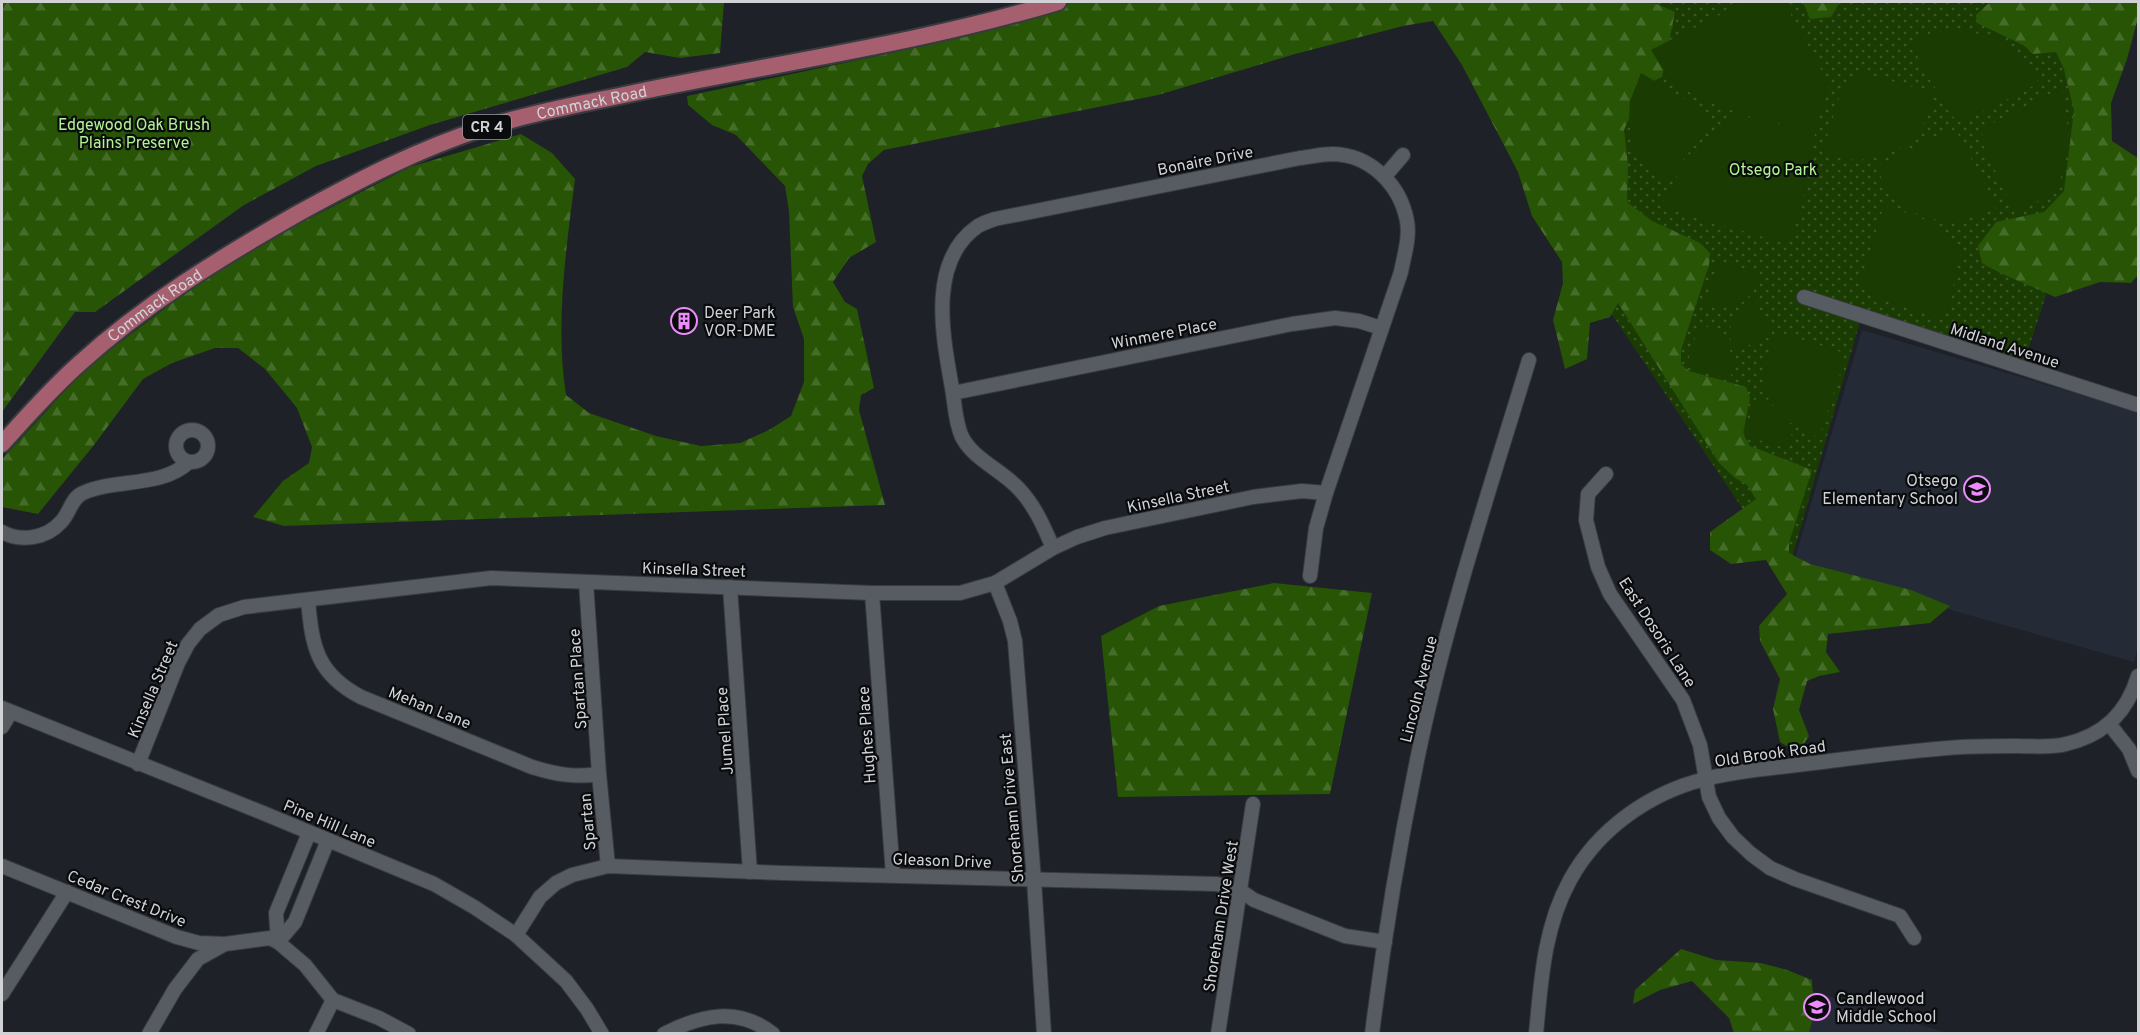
<svg xmlns="http://www.w3.org/2000/svg" width="2140" height="1035" font-family="Overpass,sans-serif">
  <style>
    .built { fill: #242b36 }
    .grass { fill: url(#grass-dots) }
    .forest { fill: url(#forest-firs) }
    .pitch { fill: #1a3c03 }
    .lines { fill: none; stroke-linecap: round; stroke-linejoin: round }
    .minor-casing { stroke: #383b40; stroke-width: 16 }
    .major-casing { stroke: #383b40; stroke-width: 20 }
    .minor { stroke: #575c63; stroke-width: 14 }
    .major { stroke: #a55f6e; stroke-width: 16 }
    .labels { text-anchor: middle; stroke-width: 4.5; stroke-linejoin: round; paint-order: stroke }
    .shield { fill: #090b0d; stroke: #94969a; stroke-width: 1.5 }
    .shield-label { font-size: 15px; font-weight: bold; fill: #d0d2d6 }
    .street-label { font-size: 16px; fill: #d0d2d6; stroke: #090b0d }
    .park-label { font-size: 16px; fill: #b2f592; stroke: #090b0d }
    .poi-label { font-size: 16px; fill: #d0d2d6; stroke: #090b0d; text-anchor: start }
  </style>
  <defs>
    <pattern id="grass-dots" width="8" height="8" patternUnits="userSpaceOnUse" patternTransform="scale(1.5)"><rect width="8" height="8" fill="#1a3c03"/><path d="M2 2h.1M6 6h.1" fill="none" stroke="#3a5727" stroke-width="1.8" stroke-linecap="round"/></pattern>
    <pattern id="forest-firs" width="22" height="20" patternUnits="userSpaceOnUse" patternTransform="scale(1.5)"><rect width="22" height="20" fill="#275405"/><path d="M5 1l3.5 6h-7zM16 11l3.5 6h-7z" fill="#456c29"/></pattern>
  </defs>
  <rect width="100%" height="100%" fill="#1e2127"/>
  <!-- built -->
  <g class="built">
    <path d="M1862,330L2138,412V647L2134,662L1793,565Z"/>
    <path d="M1776,980L1947,1033L1768,1034Z"/>
  </g>
  <!-- grass -->
  <path class="grass" d="M1645,2H2096L2093,152L2024,362L1863,311L1787,575L1570,252Z"/>
  <!-- forest -->
  <g class="forest">
    <path d="M2,2H724L720,53L680,58L645,52L627,67L430,125L316,166L244,205L95,312H75L2,412Z"/>
    <path d="M1064,2H1652L1675,12L1662,77L1644,85L1624,130L1628,165L1627,202L1652,221L1700,243L1710,253L1709,265L1681,350V364L1689,371L1746,387L1750,398L1743,434L1750,446L1812,470L1789,543V553L1810,564L1911,590L1950,606L1930,623L1828,634L1826,652L1840,672L1819,676L1807,681L1799,710L1809,736L1798,753L1780,742L1773,709L1780,679L1760,641L1759,626L1787,594L1766,560L1731,564L1710,550V532L1756,499L1747,485L1735,478L1719,463L1618,303L1610,317L1590,323L1587,359L1565,369L1553,320L1563,283L1562,262L1532,216L1518,172L1462,65L1433,21L1403,26L1295,54L1158,95L884,150L868,164L862,176L876,242L849,258L833,282L845,302L857,309L874,388L861,395L859,410L885,505L284,526L253,517L283,481L309,463L312,447L297,408L265,369L238,348H215L172,363L143,379L94,445L38,514L2,507V459L87,367L232,258L410,167L521,134L552,153L575,179C566,251 555,323 566,395L589,413L656,436L701,446L740,443L769,430L791,416L804,382V339L793,307L789,211L785,186L736,135L712,125L688,105L687,96L896,52Z"/>
    <path d="M1803,2H1840L1831,17L1810,19Z"/>
    <path d="M1990,2H2138V18L2127,59L2111,103L2112,141L2138,158V275L2131,283L2100,282L2055,297C2030,285 2005,277 1982,263L1978,246L1996,222L2044,212L2064,191L2074,111L2064,69L2056,52L2033,54L2025,46L1977,23L1976,15Z"/>
    <path d="M1274,583L1372,593L1330,794L1118,797L1101,636L1159,606Z"/>
    <path d="M1681,949L1716,960L1761,963L1787,970L1812,980L1814,1013L1809,1033H1734L1729,1018L1692,981L1660,990L1633,1004L1635,990Z"/>
  </g>
  <!-- pitch -->
  <g class="pitch">
    <path d="M1745,2H1784L1829,84L1817,125L1769,123L1816,128L1802,205L1790,240L1783,243L1661,207L1686,158L1734,113L1766,122C1738,112 1691,100 1670,78C1663,70 1657,59 1651,50Z"/>
    <path d="M1961,30L1997,38L2024,57L2039,83L1965,121L1951,116L1910,43L1931,33Z"/>
    <path d="M1641,73L1710,114L1712,120C1698,143 1681,161 1666,183L1647,168L1633,147L1629,122L1630,101Z"/>
    <path d="M1855,74H1866L1935,93C1925,148 1873,173 1822,153L1843,85L1849,78Z"/>
    <path d="M2061,88L2066,111L2069,146L2060,181L2038,201L2015,214L1981,140L1984,128Z"/>
    <path d="M1948,130L1958,134L1997,207C1987,211 1977,216 1966,219C1942,225 1909,216 1893,195C1887,187 1881,177 1875,167Z"/>
    <path d="M1884,205L1926,220L1962,247L1949,305L1944,319L1868,294L1861,281Z"/>
    <path d="M1722,262L1763,275C1750,302 1736,312 1705,305L1718,263Z"/>
    <path d="M1752,295L1772,333L1771,336L1733,352C1726,325 1732,314 1752,295Z"/>
    <path d="M1699,324C1724,331 1739,353 1730,379L1692,368L1687,364Z"/>
    <path d="M1776,331L1841,352L1845,359L1819,437C1793,429 1762,406 1764,376C1765,360 1771,345 1776,331Z"/>
    <path d="M1758,392C1771,401 1777,413 1790,424L1792,438L1788,449L1752,438L1747,428Z"/>
  </g>
  <g class="lines">
    <defs>
      <g id="minor">
        <path d="M1385,176L1403,155"/>
        <path d="M1804,297L2138,405"/>
        <path d="M953,393L1292,324L1335,318L1359,321L1381,328"/>
        <circle cx="192" cy="446" r="16"/>
        <path d="M1606,474L1588,494L1586,520L1598,567L1610,594L1683,700L1700,745L1709,797L1719,818L1733,837L1751,854L1770,868L1795,879L1900,916L1914,938"/>
        <path d="M2,532C20,542 46,539 61,522C70,513 71,498 83,493C116,478 161,488 189,462"/>
        <path d="M1053,548C1044,527 1035,506 1019,489C1002,470 974,460 962,437C955,422 955,404 952,388C943,337 927,261 978,226C983,223 989,221 995,219L1300,158C1310,157 1322,154 1333,154C1370,155 1400,184 1407,221C1410,237 1404,256 1401,272L1326,493L1316,528L1310,576"/>
        <path d="M586,582L599,774L608,866"/>
        <path d="M995,583L1010,621L1015,641L1034,880L1044,1034"/>
        <path d="M730,587L750,872"/>
        <path d="M872,593L893,875"/>
        <path d="M308,600C312,647 317,674 361,697L532,767C555,774 575,778 599,774"/>
        <path d="M2,708L263,813L434,884L474,907L516,935L566,981L587,1009L602,1034"/>
        <path d="M2110,725L2129,749L2138,771"/>
        <path d="M2,727L11,712"/>
        <path d="M138,764L178,663L188,644L200,629L219,615L244,607L491,578L872,593H960L995,583L1053,548L1077,537L1105,528L1253,497L1302,491L1326,493"/>
        <path d="M2,866L177,937L199,943L225,944L270,938L278,942L305,965L333,1000L379,1018L409,1034"/>
        <path d="M516,935L540,897L556,883L572,875L608,866L783,873L1217,884L1241,891L1254,900L1345,936L1385,942"/>
        <path d="M278,942L276,913L309,833"/>
        <path d="M278,942L295,922L328,840"/>
        <path d="M2,994L67,892"/>
        <path d="M149,1034L175,989L198,959L225,944"/>
        <path d="M316,1034L333,1000"/>
        <path d="M664,1034C701,1015 738,1006 773,1034"/>
        <path d="M1218,1034L1253,804"/>
        <path d="M1372,1034C1384,937 1400,841 1420,746C1448,615 1490,488 1529,360"/>
        <path d="M1536,1034C1541,981 1544,927 1570,880C1598,829 1649,793 1705,779C1740,770 1777,768 1813,763C1862,757 1912,750 1962,747C1980,746 1998,746 2016,746C2032,746 2051,748 2066,744C2104,735 2127,713 2138,676"/>
      </g>
      <g id="major">
        <path id="s1" d="M2,444C26,417 51,389 79,364C145,304 220,258 297,214C357,181 418,149 484,128C534,112 587,103 638,92C778,63 921,43 1058,2"/>
      </g>
    </defs>
    <!-- minor casing -->
    <use href="#minor" class="minor-casing"/>
    <!-- major casing -->
    <use href="#major" class="major-casing"/>
    <!-- minor -->
    <use href="#minor" class="minor"/>
    <!-- major -->
    <use href="#major" class="major"/>
  </g>
  <!-- icons -->
  <defs>
    <symbol id="building-ring" viewBox="-11 -11 22 22"><circle r="9.5" fill="#090b0d" stroke="#ec8cfa" stroke-width="1.5"/><path d="M-4-6H4V6H1V3H-1V6H-4ZM-2.5-4.3h1.7v1.8h-1.7ZM.8-4.3h1.7v1.8H.8ZM-2.5-1h1.7V.8h-1.7ZM.8-1h1.7V.8H.8Z" fill="#ec8cfa"/></symbol>
    <symbol id="school-ring" viewBox="-11 -11 22 22"><circle r="9.5" fill="#090b0d" stroke="#ec8cfa" stroke-width="1.5"/><path d="M0-5L7-2L0 1L-7-2ZM-4 1L0 2.5L4 1V4Q0 6-4 4Z" fill="#ec8cfa"/></symbol>
  </defs>
  <g fill-rule="evenodd">
    <use href="#building-ring" x="669" y="306" width="30" height="30"/>
    <use href="#school-ring" x="1962" y="474" width="30" height="30"/>
    <use href="#school-ring" x="1802" y="992" width="30" height="30"/>
  </g>
  <g class="labels">
    <!-- shield labels -->
    <rect class="shield" x="463" y="115" width="48" height="24" rx="4.5"/>
    <g class="shield-label">
      <text x="487" y="132">CR 4</text>
    </g>
    <!-- street labels -->
    <g class="street-label">
      <text dy="6" stroke="none"><textPath href="#s1" startOffset="693">Commack Road</textPath></text>
      <text transform="translate(1205 160) rotate(-11)" y="6">Bonaire Drive</text>
      <text dy="6" stroke="none"><textPath href="#s1" startOffset="207">Commack Road</textPath></text>
      <text transform="translate(1164 333) rotate(-11)" y="6">Winmere Place</text>
      <text transform="translate(2005 345) rotate(18)" y="6">Midland Avenue</text>
      <text transform="translate(1178 496) rotate(-12)" y="6">Kinsella Street</text>
      <text transform="translate(694 569) rotate(2)" y="6">Kinsella Street</text>
      <text transform="translate(1658 632) rotate(57)" y="6">East Dosoris Lane</text>
      <text transform="translate(577 679) rotate(-94)" y="6">Spartan Place</text>
      <text transform="translate(152 689) rotate(-67)" y="6">Kinsella Street</text>
      <text transform="translate(1418 689) rotate(-76)" y="6">Lincoln Avenue</text>
      <text transform="translate(430 707) rotate(22)" y="6">Mehan Lane</text>
      <text transform="translate(724 731) rotate(-94)" y="6">Jumel Place</text>
      <text transform="translate(866 735) rotate(-94)" y="6">Hughes Place</text>
      <text transform="translate(1770 753) rotate(-8)" y="6">Old Brook Road</text>
      <text transform="translate(1011 808) rotate(-95)" y="6">Shoreham Drive East</text>
      <text transform="translate(587 822) rotate(-95)" y="6">Spartan</text>
      <text transform="translate(330 823) rotate(23)" y="6">Pine Hill Lane</text>
      <text transform="translate(942 860) rotate(2)" y="6">Gleason Drive</text>
      <text transform="translate(127 898) rotate(22)" y="6">Cedar Crest Drive</text>
      <text transform="translate(1220 916) rotate(-81)" y="6">Shoreham Drive West</text>
    </g>
    <!-- park labels -->
    <g class="park-label">
      <text x="134" y="130">Edgewood Oak Brush<tspan x="134" dy="18">Plains Preserve</tspan></text>
      <text x="1773" y="175">Otsego Park</text>
    </g>
    <!-- poi labels -->
    <g class="poi-label">
      <text x="704" y="318">Deer Park<tspan x="704" dy="18">VOR-DME</tspan></text>
      <text x="1958" y="486" text-anchor="end">Otsego<tspan x="1958" dy="18">Elementary School</tspan></text>
      <text x="1836" y="1004">Candlewood<tspan x="1836" dy="18">Middle School</tspan></text>
    </g>
  </g>
  <!-- border -->
  <rect width="2140" height="1035" fill="none" stroke="#d0d2d6" stroke-width="6"/>
</svg>
